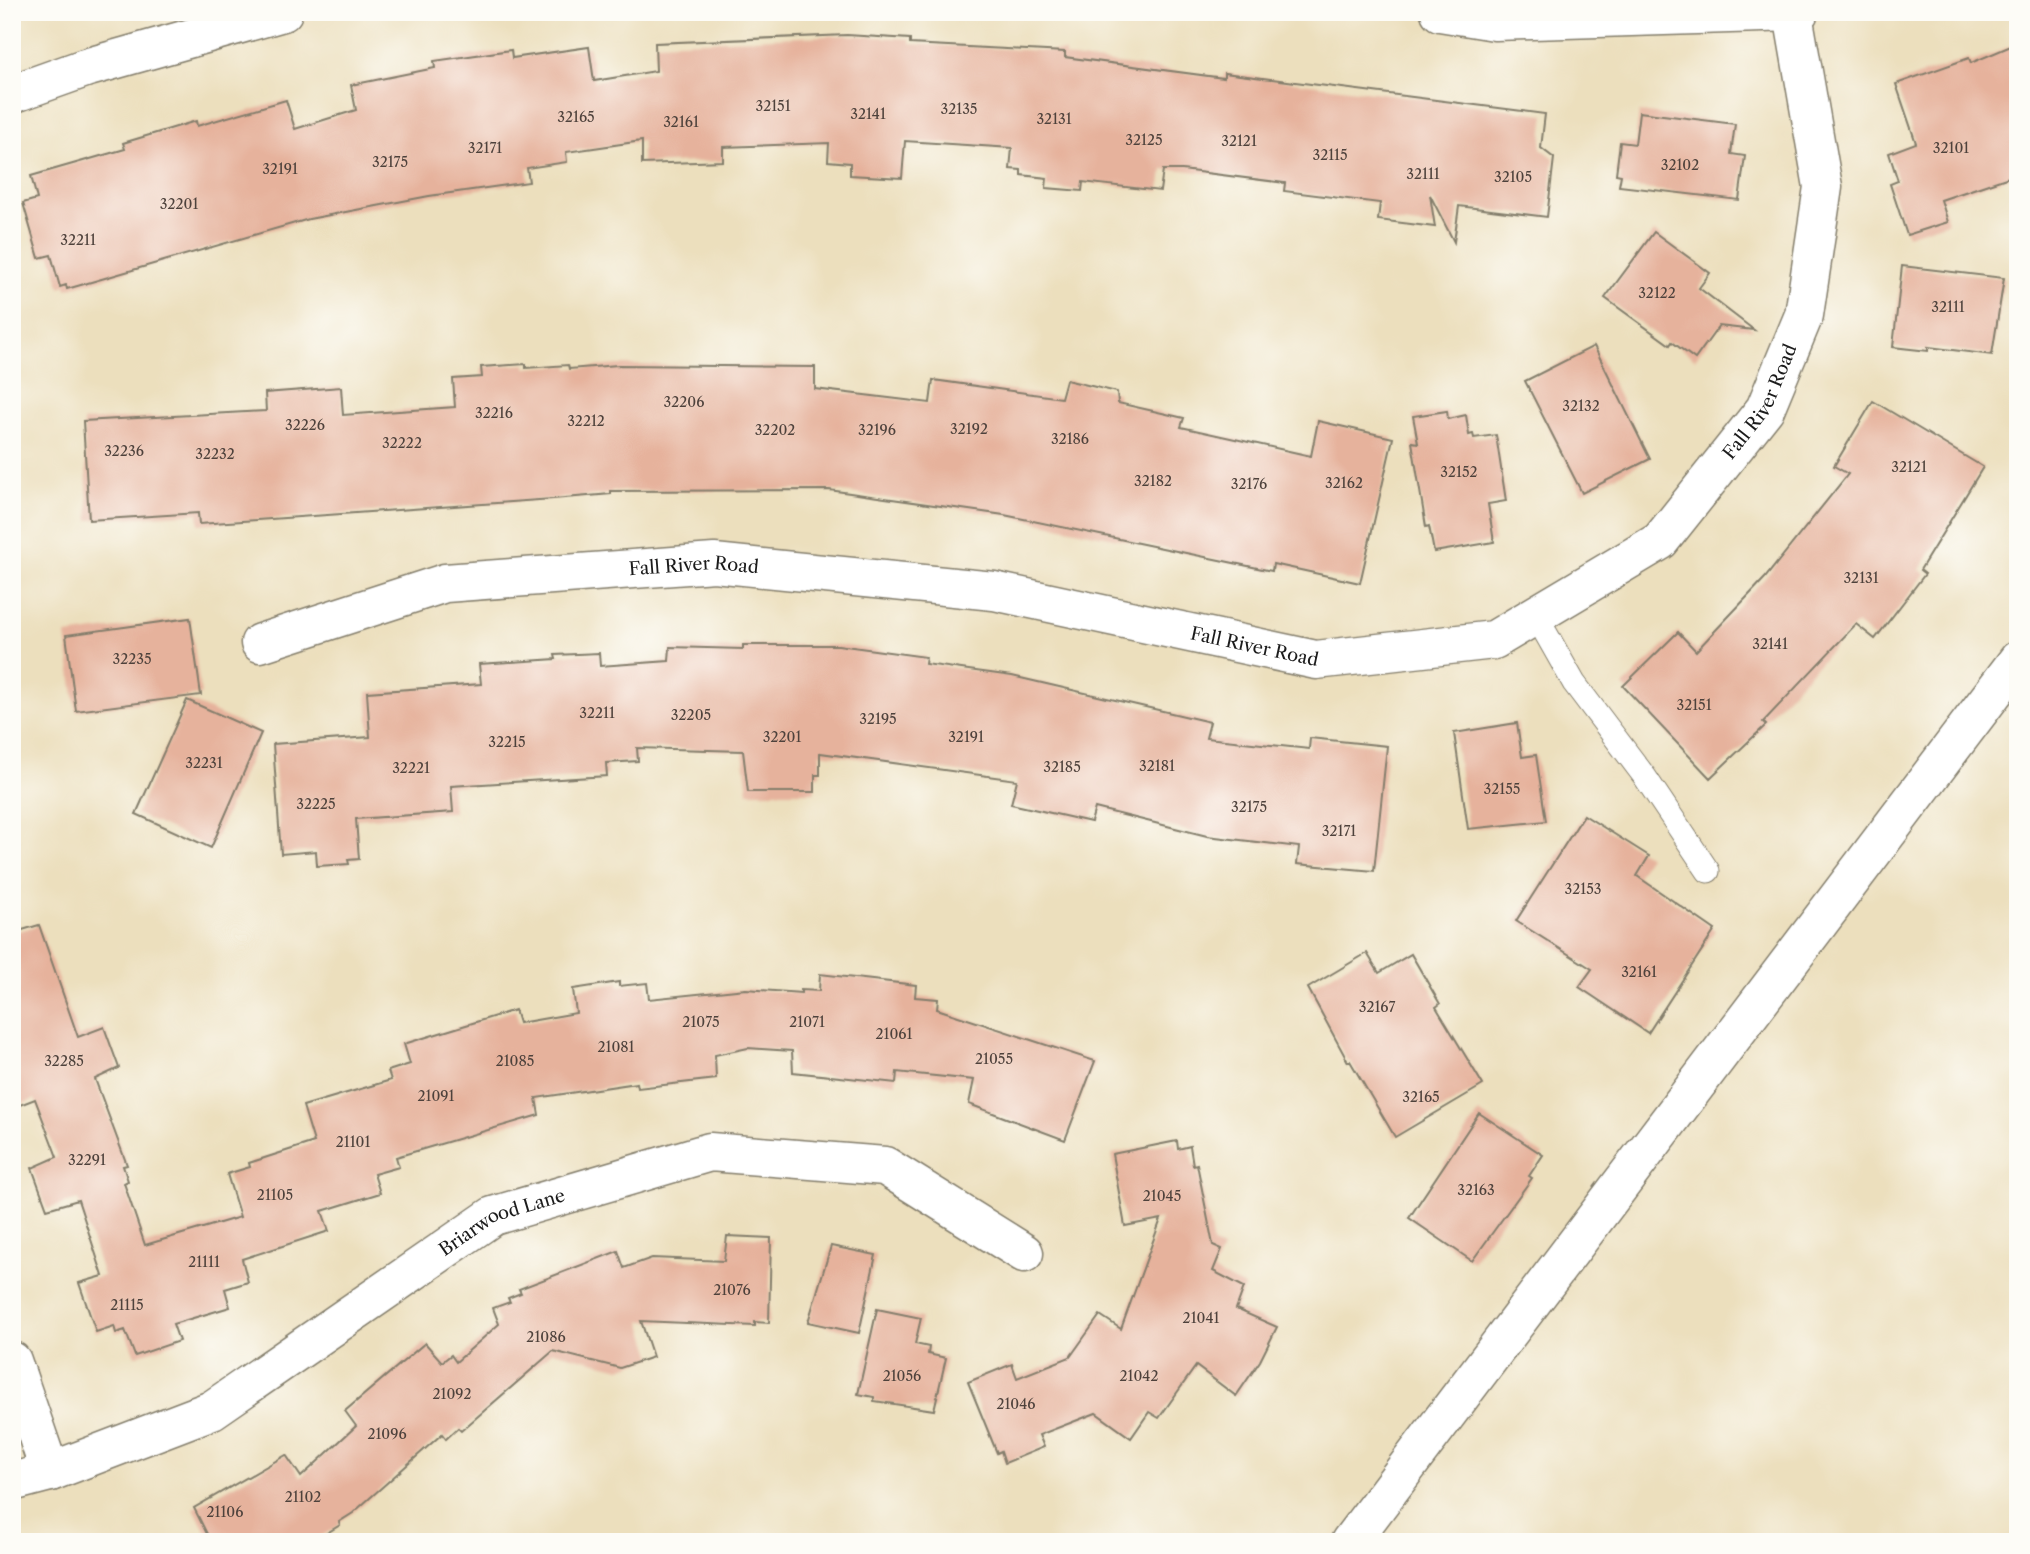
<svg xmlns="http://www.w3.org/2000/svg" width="2030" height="1554" font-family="'Libre Caslon Text',serif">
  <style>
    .building { fill: #e6b29c }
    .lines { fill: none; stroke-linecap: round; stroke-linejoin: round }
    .lane-casing { stroke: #847e6c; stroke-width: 25 }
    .street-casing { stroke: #847e6c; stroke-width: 41 }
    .lane { stroke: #fff; stroke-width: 23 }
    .street { stroke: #fff; stroke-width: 38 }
    .labels { text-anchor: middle; stroke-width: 6; stroke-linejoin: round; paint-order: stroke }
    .number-label { font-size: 14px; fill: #4e423c }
    .street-label { font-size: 18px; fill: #1c1c1c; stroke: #fdfcf7 }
  </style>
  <rect width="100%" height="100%" fill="#fdfcf7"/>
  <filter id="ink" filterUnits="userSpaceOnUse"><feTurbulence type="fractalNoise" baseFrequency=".0143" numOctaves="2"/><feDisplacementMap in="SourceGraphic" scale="14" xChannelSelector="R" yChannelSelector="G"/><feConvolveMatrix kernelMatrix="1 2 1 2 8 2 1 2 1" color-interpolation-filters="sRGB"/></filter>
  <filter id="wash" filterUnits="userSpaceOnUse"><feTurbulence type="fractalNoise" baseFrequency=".00686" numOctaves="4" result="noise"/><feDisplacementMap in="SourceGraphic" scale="28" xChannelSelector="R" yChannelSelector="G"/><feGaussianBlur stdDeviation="1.57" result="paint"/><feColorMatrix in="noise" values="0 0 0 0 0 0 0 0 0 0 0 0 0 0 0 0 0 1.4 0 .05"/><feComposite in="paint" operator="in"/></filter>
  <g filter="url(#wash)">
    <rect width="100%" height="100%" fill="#ecdfbd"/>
    <g id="blocks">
      <!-- building -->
      <g class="building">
        <path d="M847,35L910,39V44L1065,52V57L1224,78V73L1545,114L1541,148L1554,158L1547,217L1459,206L1454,242L1430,195L1435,227L1378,220L1380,203L1284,191L1285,183L1182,170H1163L1160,191L1083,182L1082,191L1046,188L1047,178L1021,175V170L1010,169L1012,148L905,141L902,178L850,175V163L828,161L829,143L723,147V161L642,164V141L566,152L567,162L527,168L529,182L429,196L309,219L67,289L66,285L60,287L51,255L39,258L23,203L37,199L31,176L125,149L123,143L196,121L197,126L286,100L295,129L356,110L351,85L435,68L434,61L511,50L512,58L589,47L594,81L656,71L655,43Z"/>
        <path d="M2018,43V174L1941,200L1948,222L1907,235L1890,184L1898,181L1889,153L1916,143L1896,84L1969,58L1971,63Z"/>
        <path d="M1639,112L1735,124L1731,154L1745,156L1739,200L1619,186L1621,175L1616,174L1620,142L1635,144Z"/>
        <path d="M1654,232L1710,273L1699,288L1754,330L1719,326L1695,359L1672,342L1670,345L1605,298Z"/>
        <path d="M1902,266L2004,278L1992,355L1928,347V351L1893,347Z"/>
        <path d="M1594,346L1650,459L1582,493L1525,381Z"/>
        <path d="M526,364V368L568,365L569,369L618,365L815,367V389L930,403L933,380L1061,398L1066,380L1117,392L1118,403L1184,418L1181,427L1311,456L1318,421L1393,438L1360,583L1273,564L1272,571L1004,515L829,490L611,491V494L553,499L199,524L198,513L89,520L83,421L266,411L265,393L341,387L343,415L455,407L453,379L482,377L481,367Z"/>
        <path d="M1873,401L1983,467L1920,570L1925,574L1875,639L1856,624L1763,722L1766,725L1710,778L1623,686L1678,632L1696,651L1765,578L1848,474L1834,466Z"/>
        <path d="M1447,411L1448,419L1466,415L1469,435L1473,434L1474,438L1496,435L1506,501L1488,504L1494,542L1434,552L1429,526L1426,527L1412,442L1418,443L1413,416Z"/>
        <path d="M190,618L201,695L76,711L66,635Z"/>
        <path d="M743,645H838L926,657L925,664L1012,676L1210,722L1206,738L1309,749L1310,738L1387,746L1374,871L1297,864L1299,847L1207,836L1095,808L1091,822L1011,804L1017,780L820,753V775H815V792H748L743,751L637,748L638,761L606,763L607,776L451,786L453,812L356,819L359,859L348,860L349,864L317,866L316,851L281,854L273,744L370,737L367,692L481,684L479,664L556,659L555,655L599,653L600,666L669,661L670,647L743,649Z"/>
        <path d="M187,700L261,733L211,848L136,814Z"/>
        <path d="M1517,723L1522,757L1536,755L1546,821L1468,829L1454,733Z"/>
        <path d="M1584,815L1649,856L1637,876L1715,930L1648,1033L1579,987L1592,969L1516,921Z"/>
        <path d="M39,925L78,1037L104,1027L119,1068L95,1079L127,1165L123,1166L128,1181L124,1183L145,1245L240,1217L227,1174L250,1167L249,1163L314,1142L303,1106L391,1080L388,1071L410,1064L404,1044L515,1010L519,1023L576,1013L573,989L619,982V986L647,983L649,999L746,989L801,993V990L819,991L820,974L916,985L915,997L938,999L937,1009L1095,1061L1065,1140L969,1104L974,1080L897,1072L896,1083L793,1072L792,1051L748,1048L715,1055L716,1079L638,1088L637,1083L536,1098L539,1115L396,1157L399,1167L374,1174L380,1193L322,1211L329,1231L242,1259L248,1282L225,1289L230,1307L173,1324L179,1341L135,1356L125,1330L116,1333L114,1326L96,1332L79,1283L103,1276L78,1200L47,1209L32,1168L57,1157L35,1099L12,1108V933Z"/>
        <path d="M1367,953L1379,973L1411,954L1440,1004L1436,1007L1483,1085L1395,1137L1350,1061L1348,1062L1308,988Z"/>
        <path d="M1479,1113L1543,1155L1529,1176L1532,1178L1472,1261L1409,1218Z"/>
        <path d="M1177,1141L1178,1149L1190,1146L1193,1165L1197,1164L1213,1245L1222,1249L1213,1271L1244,1287L1236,1309L1277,1327L1260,1361L1236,1396L1196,1366L1159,1418L1149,1412L1131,1438L1096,1413L1039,1435L1044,1447L1005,1463L1001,1451L997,1453L968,1382L1012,1364L1017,1378L1070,1357L1100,1315L1121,1329L1161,1219L1125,1226L1112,1154Z"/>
        <path d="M727,1236L771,1238L769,1323L755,1322V1326L641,1321L653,1357L620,1368L553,1351L461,1431L458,1428L446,1439L442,1434L353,1513L339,1522L340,1525L312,1542H211L194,1508L286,1455L301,1477L356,1426L345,1411L425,1343L442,1362L451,1355L456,1362L499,1324L493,1308L510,1302L508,1298L521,1293L519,1289L618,1251L624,1268L652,1258L724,1261Z"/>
        <path d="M831,1246L876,1255L859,1333L808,1322Z"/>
        <path d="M877,1309L921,1318L915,1344L929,1347L928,1354L946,1358L934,1410L874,1401V1397L858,1394Z"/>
      </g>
    </g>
  </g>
  <g filter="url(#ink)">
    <use href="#blocks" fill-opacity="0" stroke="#847e6c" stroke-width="2"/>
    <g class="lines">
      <defs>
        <path id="lane" d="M1536,616L1574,683L1645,777L1708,871"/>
        <g id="street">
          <path d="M1440,12L1495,21L1799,12"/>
          <path d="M12,94L85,68L283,12"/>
          <path id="s1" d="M260,643L445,583L714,563L994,591L1316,660L1494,640L1660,541L1765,409L1804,315L1823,187L1793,14"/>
          <path d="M12,1361L50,1472"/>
          <path id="s2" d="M12,1482L50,1472L212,1410L493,1216L710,1152L885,1166L1024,1253"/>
          <path d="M1350,1542L2018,660"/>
        </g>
      </defs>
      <!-- lane casing -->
      <use href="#lane" class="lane-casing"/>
      <!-- street casing -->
      <use href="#street" class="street-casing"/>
      <!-- lane -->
      <use href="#lane" class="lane"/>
      <!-- street -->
      <use href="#street" class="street"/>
    </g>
  </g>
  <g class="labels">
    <!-- number labels -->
    <g class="number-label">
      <text x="773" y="111">32151</text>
      <text x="959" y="114">32135</text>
      <text x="868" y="119">32141</text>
      <text x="576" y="122">32165</text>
      <text x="1054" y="124">32131</text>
      <text x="681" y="127">32161</text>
      <text x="1144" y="145">32125</text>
      <text x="1239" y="146">32121</text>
      <text x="485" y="153">32171</text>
      <text x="1951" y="153">32101</text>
      <text x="1330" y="160">32115</text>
      <text x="390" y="167">32175</text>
      <text x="1680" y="170">32102</text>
      <text x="280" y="174">32191</text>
      <text x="1423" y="179">32111</text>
      <text x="1513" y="182">32105</text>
      <text x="179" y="209">32201</text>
      <text x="78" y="245">32211</text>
      <text x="1657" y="298">32122</text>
      <text x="1948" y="312">32111</text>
      <text x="684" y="407">32206</text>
      <text x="1581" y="411">32132</text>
      <text x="494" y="418">32216</text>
      <text x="586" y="426">32212</text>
      <text x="305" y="430">32226</text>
      <text x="969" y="434">32192</text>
      <text x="775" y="435">32202</text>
      <text x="877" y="435">32196</text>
      <text x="1070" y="444">32186</text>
      <text x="402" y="448">32222</text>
      <text x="124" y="456">32236</text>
      <text x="215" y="459">32232</text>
      <text x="1909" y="472">32121</text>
      <text x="1459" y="477">32152</text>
      <text x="1153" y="486">32182</text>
      <text x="1344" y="488">32162</text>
      <text x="1249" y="489">32176</text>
      <text x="1861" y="583">32131</text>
      <text x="1770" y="649">32141</text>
      <text x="132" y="664">32235</text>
      <text x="1694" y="710">32151</text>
      <text x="597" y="718">32211</text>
      <text x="691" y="720">32205</text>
      <text x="878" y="724">32195</text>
      <text x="782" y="742">32201</text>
      <text x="966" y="742">32191</text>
      <text x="507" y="747">32215</text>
      <text x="204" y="768">32231</text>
      <text x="1157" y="771">32181</text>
      <text x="1062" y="772">32185</text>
      <text x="411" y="773">32221</text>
      <text x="1502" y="794">32155</text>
      <text x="316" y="809">32225</text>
      <text x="1249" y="812">32175</text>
      <text x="1339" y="836">32171</text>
      <text x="1583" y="894">32153</text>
      <text x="1639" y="977">32161</text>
      <text x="1377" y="1012">32167</text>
      <text x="701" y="1027">21075</text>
      <text x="807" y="1027">21071</text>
      <text x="894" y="1039">21061</text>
      <text x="616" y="1052">21081</text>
      <text x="994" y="1064">21055</text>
      <text x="64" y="1066">32285</text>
      <text x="515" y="1066">21085</text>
      <text x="436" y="1101">21091</text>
      <text x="1421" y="1102">32165</text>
      <text x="353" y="1147">21101</text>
      <text x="87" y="1165">32291</text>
      <text x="1476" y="1195">32163</text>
      <text x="275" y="1200">21105</text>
      <text x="1162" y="1201">21045</text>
      <text x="204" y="1267">21111</text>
      <text x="732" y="1295">21076</text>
      <text x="127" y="1310">21115</text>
      <text x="1201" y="1323">21041</text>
      <text x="546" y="1342">21086</text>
      <text x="902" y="1381">21056</text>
      <text x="1139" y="1381">21042</text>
      <text x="452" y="1399">21092</text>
      <text x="1016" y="1409">21046</text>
      <text x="387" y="1439">21096</text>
      <text x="303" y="1502">21102</text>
      <text x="225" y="1517">21106</text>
    </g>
    <!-- street labels -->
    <g class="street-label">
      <text dy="6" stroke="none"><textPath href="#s1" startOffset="1620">Fall River Road</textPath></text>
      <text dy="6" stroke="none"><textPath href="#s1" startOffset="444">Fall River Road</textPath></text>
      <text dy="6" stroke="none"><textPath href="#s1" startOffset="1012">Fall River Road</textPath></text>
      <text dy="6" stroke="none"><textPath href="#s2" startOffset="560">Briarwood Lane</textPath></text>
    </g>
  </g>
  <!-- margin -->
  <rect width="2030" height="1554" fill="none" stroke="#fdfcf7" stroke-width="42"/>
</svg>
